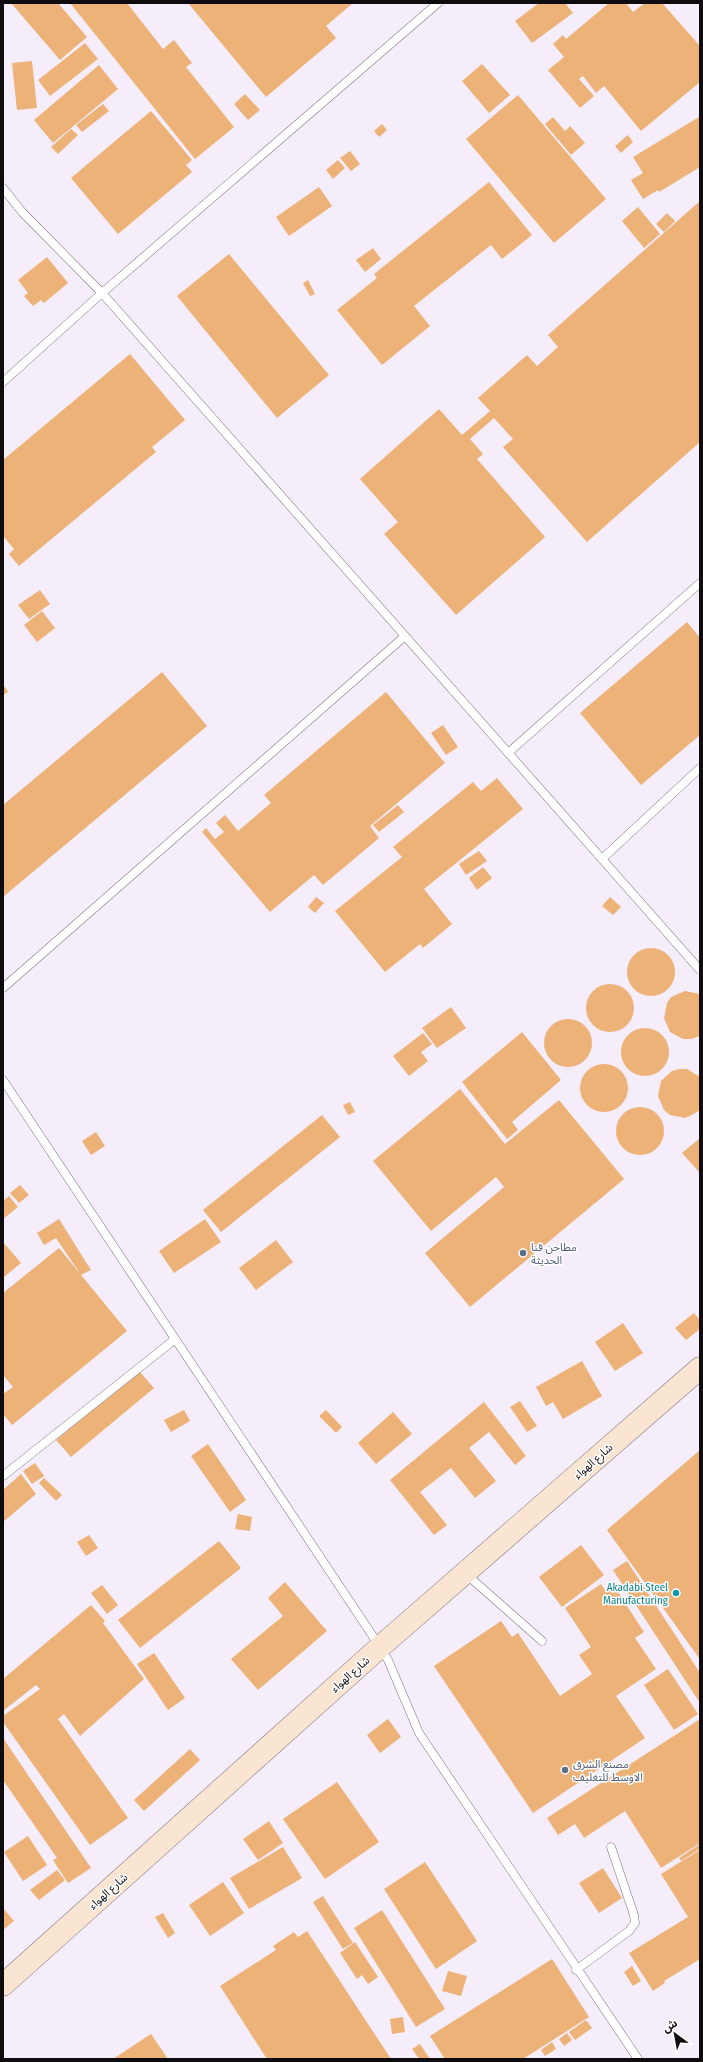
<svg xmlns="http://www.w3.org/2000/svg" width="703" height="2062" font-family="'Fira Sans Condensed','Noto Sans Arabic',sans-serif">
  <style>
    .building { fill: #edb278 }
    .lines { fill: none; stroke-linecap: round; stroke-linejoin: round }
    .lane-casing { stroke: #7a737e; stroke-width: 9 }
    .secondary-casing { stroke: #7a737e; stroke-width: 23 }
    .lane { stroke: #fff; stroke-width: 8 }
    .secondary { stroke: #fae4d2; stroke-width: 22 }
    .service-dot { fill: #5c6f8a; stroke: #fff; stroke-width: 1.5 }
    .culture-dot { fill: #0f9aa8; stroke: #fff; stroke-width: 1.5 }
    .labels { text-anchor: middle; stroke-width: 3; stroke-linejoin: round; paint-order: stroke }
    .service-label { font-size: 11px; fill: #4e5e75; stroke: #fff; text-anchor: start }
    .street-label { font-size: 11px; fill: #0f0c10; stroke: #fff }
    .culture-label { font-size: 11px; fill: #0d838f; stroke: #fff; text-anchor: end }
  </style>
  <rect width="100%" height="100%" fill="#f5edf9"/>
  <!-- building -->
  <g class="building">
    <path d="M11,3H58L87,37L60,60Z"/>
    <path d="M70,3H127L163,49L174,40L192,63L186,67L234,127L195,159Z"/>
    <path d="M188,3H353L326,26L336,38L266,97Z"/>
    <path d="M539,3H565L573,13L532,43L515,21Z"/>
    <path d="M609,3H626L633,12L645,3H662L700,46V82L641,131L604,86L596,93L583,76L579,79L594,96L580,108L548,70L564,57L553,44L563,35L566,39Z"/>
    <path d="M85,43L98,59L50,96L38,80Z"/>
    <path d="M32,61L37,108L17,110L12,63Z"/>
    <path d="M482,64L510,95L489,113L462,81Z"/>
    <path d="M99,65L118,89L53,143L34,120Z"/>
    <path d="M245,94L260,110L248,120L234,104Z"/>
    <path d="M518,95L606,199L554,243L466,139Z"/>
    <path d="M103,104L109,111L82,132L76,125Z"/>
    <path d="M151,111L192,160L186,165L192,172L118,234L71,178Z"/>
    <path d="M553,117L565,131L570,126L585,143L571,155L545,124Z"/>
    <path d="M699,117L700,167L659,192L658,190L643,199L631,180L643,173L633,157Z"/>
    <path d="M382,124L387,130L379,137L374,131Z"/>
    <path d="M71,129L78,135L58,154L51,147Z"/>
    <path d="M628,135L633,142L621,153L615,146Z"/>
    <path d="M350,151L360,164L351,171L340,158Z"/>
    <path d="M338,160L345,168L333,179L326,170Z"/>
    <path d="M489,182L532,235L502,259L491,245L414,306L430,326L382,365L337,310L377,278L374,274Z"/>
    <path d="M319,187L332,206L289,236L276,217Z"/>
    <path d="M700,201V442L587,542L503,447L513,439L494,418L470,439L483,454L477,459L545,537L456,615L384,534L398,522L360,479L439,409L462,435L490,411L478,398L527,355L537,366L558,347L548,335Z"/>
    <path d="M638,207L660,234L644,248L622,221Z"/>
    <path d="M667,213L675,221L664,232L656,224Z"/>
    <path d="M373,248L381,259L365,272L356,260Z"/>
    <path d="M229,254L329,375L277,418L177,296Z"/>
    <path d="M47,257L68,283L44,303L41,300L33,306L24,296L28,293L18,280Z"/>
    <path d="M308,280L315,294L310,296L303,283Z"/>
    <path d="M130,354L185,420L152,447L156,452L19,566L9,554L14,549L3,536V460Z"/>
    <path d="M40,590L50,604L29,619L18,605Z"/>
    <path d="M42,611L55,628L37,642L24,625Z"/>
    <path d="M687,622L700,638V735L641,785L580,713Z"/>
    <path d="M162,672L207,726L3,897V805Z"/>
    <path d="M3,684L8,692L3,695Z"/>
    <path d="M386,692L445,763L370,826L379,838L323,885L314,875L270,912L202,832L206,828L215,839L224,832L216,823L225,815L238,831L271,803L264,795Z"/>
    <path d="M443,725L458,747L446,755L431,733Z"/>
    <path d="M497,778L523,809L424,889L452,924L423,948L420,944L385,972L335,911L402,857L393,847L473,782L481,791Z"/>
    <path d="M398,805L404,812L379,832L373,825Z"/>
    <path d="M479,851L487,861L466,875L459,864Z"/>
    <path d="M483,867L492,878L477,890L469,878Z"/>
    <path d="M316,897L324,903L315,913L308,907Z"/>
    <path d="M610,897L621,907L613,915L602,906Z"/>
    <circle cx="651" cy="972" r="24"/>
    <circle cx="610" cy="1008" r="24"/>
    <path d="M685,991L700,994V1036L691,1039H683L670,1032L664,1018L667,1003L671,997Z"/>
    <path d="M451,1007L466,1028L437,1048L422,1028Z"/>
    <circle cx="568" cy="1043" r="24"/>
    <circle cx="645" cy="1052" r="24"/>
    <path d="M522,1032L561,1080L512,1122L518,1130L507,1139L462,1082Z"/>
    <path d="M423,1033L432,1044L421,1052L428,1061L409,1076L393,1056Z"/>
    <circle cx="604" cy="1088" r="24"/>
    <path d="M679,1069H687L700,1077V1110L692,1115L685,1118L670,1115L664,1110L658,1096L661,1081L672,1071Z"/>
    <path d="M460,1089L505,1144L559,1100L624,1179L470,1307L425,1253L504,1187L496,1177L431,1231L373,1161Z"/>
    <path d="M350,1102L355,1112L348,1115L343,1105Z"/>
    <circle cx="640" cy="1131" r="24"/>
    <path d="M322,1115L340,1137L221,1232L203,1210Z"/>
    <path d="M96,1132L105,1146L91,1155L82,1141Z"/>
    <path d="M700,1138V1171L699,1172L682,1153Z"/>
    <path d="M20,1185L29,1195L19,1203L10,1193Z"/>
    <path d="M9,1196L18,1207L3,1219V1201Z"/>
    <path d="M59,1219L91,1270L81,1275L56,1238L44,1245L37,1233Z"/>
    <path d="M205,1219L221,1242L174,1273L159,1251Z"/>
    <path d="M276,1240L293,1262L256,1290L239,1268Z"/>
    <path d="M3,1242L21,1263L3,1278Z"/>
    <path d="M59,1248L127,1331L12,1425L3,1414V1394L13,1387L3,1375V1293Z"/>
    <path d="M694,1313L700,1320V1329L686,1340L675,1328Z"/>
    <path d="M623,1323L643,1353L615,1371L595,1342Z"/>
    <path d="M582,1361L602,1396L563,1419L553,1402L546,1406L536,1387Z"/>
    <path d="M139,1371L154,1388L71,1457L56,1440Z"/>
    <path d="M520,1401L537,1426L527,1432L510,1407Z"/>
    <path d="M484,1402L526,1456L515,1465L489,1432L469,1448L496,1481L475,1498L451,1468L420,1492L447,1525L434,1535L390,1480Z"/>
    <path d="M184,1410L190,1421L171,1432L164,1420Z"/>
    <path d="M326,1410L342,1427L336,1433L319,1416Z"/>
    <path d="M393,1412L412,1434L376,1464L358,1443Z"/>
    <path d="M208,1444L246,1500L230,1512L191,1456Z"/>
    <path d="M700,1450V1657L699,1658L607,1530Z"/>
    <path d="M35,1463L44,1476L32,1484L23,1471Z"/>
    <path d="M21,1474L36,1494L3,1522V1490Z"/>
    <path d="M44,1478L62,1495L56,1501L39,1483Z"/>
    <path d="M238,1514L252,1517L250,1531L235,1529Z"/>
    <path d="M89,1535L98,1548L86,1556L77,1542Z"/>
    <path d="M219,1541L241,1568L140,1648L118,1620Z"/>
    <path d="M581,1545L604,1575L562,1607L539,1577Z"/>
    <path d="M627,1561L700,1673V1703L613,1570Z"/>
    <path d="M285,1582L327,1631L258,1690L231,1659L283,1616L268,1598Z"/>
    <path d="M601,1584L606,1592L614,1586L644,1632L635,1638L656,1669L616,1696L645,1738L533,1813L434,1666L501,1621L512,1637L518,1633L560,1696L592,1674L579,1655L591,1647L565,1608Z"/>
    <path d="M102,1585L118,1605L107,1614L91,1593Z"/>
    <path d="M91,1605L105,1621L103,1623L144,1679L80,1736L64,1714L58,1719L128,1818L90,1845L3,1722V1716L40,1689L36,1685L3,1711V1679Z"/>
    <path d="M154,1653L185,1698L168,1710L137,1664Z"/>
    <path d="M668,1669L698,1714L674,1730L644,1685Z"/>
    <path d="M388,1719L401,1737L380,1753L367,1735Z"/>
    <path d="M700,1719V1843L661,1868L625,1811L584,1838L575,1824L558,1835L547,1818Z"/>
    <path d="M3,1738L91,1868L68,1883L53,1860L57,1858L3,1780Z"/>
    <path d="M190,1749L200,1760L144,1811L134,1800Z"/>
    <path d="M337,1782L379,1842L325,1879L283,1819Z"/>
    <path d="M269,1821L283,1843L258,1860L243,1839Z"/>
    <path d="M28,1836L47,1865L23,1881L4,1852Z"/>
    <path d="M700,1844V1849L681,1861L679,1858Z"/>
    <path d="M283,1847L302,1878L249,1909L230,1878Z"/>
    <path d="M700,1850V1959L664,1981L665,1983L653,1991L629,1953L688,1917L661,1874Z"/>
    <path d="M425,1862L477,1941L436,1969L384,1889Z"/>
    <path d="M603,1868L622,1898L599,1913L579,1883Z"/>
    <path d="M57,1870L65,1880L39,1900L30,1890Z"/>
    <path d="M223,1882L244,1913L210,1936L189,1905Z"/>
    <path d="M323,1896L353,1943L343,1949L313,1902Z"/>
    <path d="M3,1908L14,1921L3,1930Z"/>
    <path d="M382,1910L445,2009L416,2027L354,1928Z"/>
    <path d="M163,1913L175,1933L168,1938L155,1917Z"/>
    <path d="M307,1931L391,2059H267L220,1986L276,1950L273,1946L294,1932L298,1937Z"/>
    <path d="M355,1942L378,1977L368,1984L362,1975L357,1979L340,1953Z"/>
    <path d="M552,1959L589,2017L523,2059H445L430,2036Z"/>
    <path d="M632,1966L641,1981L633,1986L624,1972Z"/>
    <path d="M448,1971L467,1976L461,1996L442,1991Z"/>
    <path d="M403,2017L405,2032L392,2034L390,2019Z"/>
    <path d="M586,2020L592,2028L575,2040L569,2032Z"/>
    <path d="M567,2033L572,2040L564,2046L559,2039Z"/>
    <path d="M151,2034L168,2059H113Z"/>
    <path d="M552,2042L556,2049L545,2056L541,2050Z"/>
    <path d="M420,2044L430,2059H419L412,2049Z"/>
  </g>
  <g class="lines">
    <defs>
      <g id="lane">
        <path d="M3,188L23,213L102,293L700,970"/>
        <path d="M3,382L102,293L438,3"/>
        <path d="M508,753L700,583"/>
        <path d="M602,859L700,768"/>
        <path d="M3,988L405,636"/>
        <path d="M3,1080L380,1647L388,1660L419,1733L638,2059"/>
        <path d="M3,1476L174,1340"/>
        <path d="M466,1574L542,1641"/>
        <path d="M576,1970L629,1931L635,1923L634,1915L611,1847"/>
      </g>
      <path id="secondary" d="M3,1985L380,1647L700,1368"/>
    </defs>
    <!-- lane casing -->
    <use href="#lane" class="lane-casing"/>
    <!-- secondary casing -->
    <use href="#secondary" class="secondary-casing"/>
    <!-- lane -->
    <use href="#lane" class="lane"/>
    <!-- secondary -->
    <use href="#secondary" class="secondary"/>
  </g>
  <!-- markers -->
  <g class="service-dot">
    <circle cx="523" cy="1253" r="4"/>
    <circle cx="565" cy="1770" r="4"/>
  </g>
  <circle class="culture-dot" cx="676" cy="1593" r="4"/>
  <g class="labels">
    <!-- service labels -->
    <g class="service-label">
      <text x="531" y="1251">مطاحن قنا<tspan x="531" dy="13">الحديثة</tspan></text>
      <text x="573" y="1768">مصنع الشرق<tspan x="573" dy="13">الاوسط للتغليف</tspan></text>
    </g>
    <!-- street labels -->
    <g class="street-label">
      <text transform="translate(593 1461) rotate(-41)" y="4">شارع الهواء</text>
      <text transform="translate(350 1674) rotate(-42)" y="4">شارع الهواء</text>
      <text transform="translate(108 1891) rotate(-42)" y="4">شارع الهواء</text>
    </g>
    <!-- culture labels -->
    <g class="culture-label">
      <text x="668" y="1591">Akadabi Steel<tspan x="668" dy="13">Manufacturing</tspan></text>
    </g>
  </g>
  <!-- border -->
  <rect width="703" height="2062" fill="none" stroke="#0f0c10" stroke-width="8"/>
  <!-- north arrow -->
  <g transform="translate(675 2034) rotate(328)" stroke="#ffffff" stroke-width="3" paint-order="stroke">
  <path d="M0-3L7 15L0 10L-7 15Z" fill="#0f0c10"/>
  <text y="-6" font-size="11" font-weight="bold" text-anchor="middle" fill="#0f0c10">ش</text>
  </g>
</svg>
